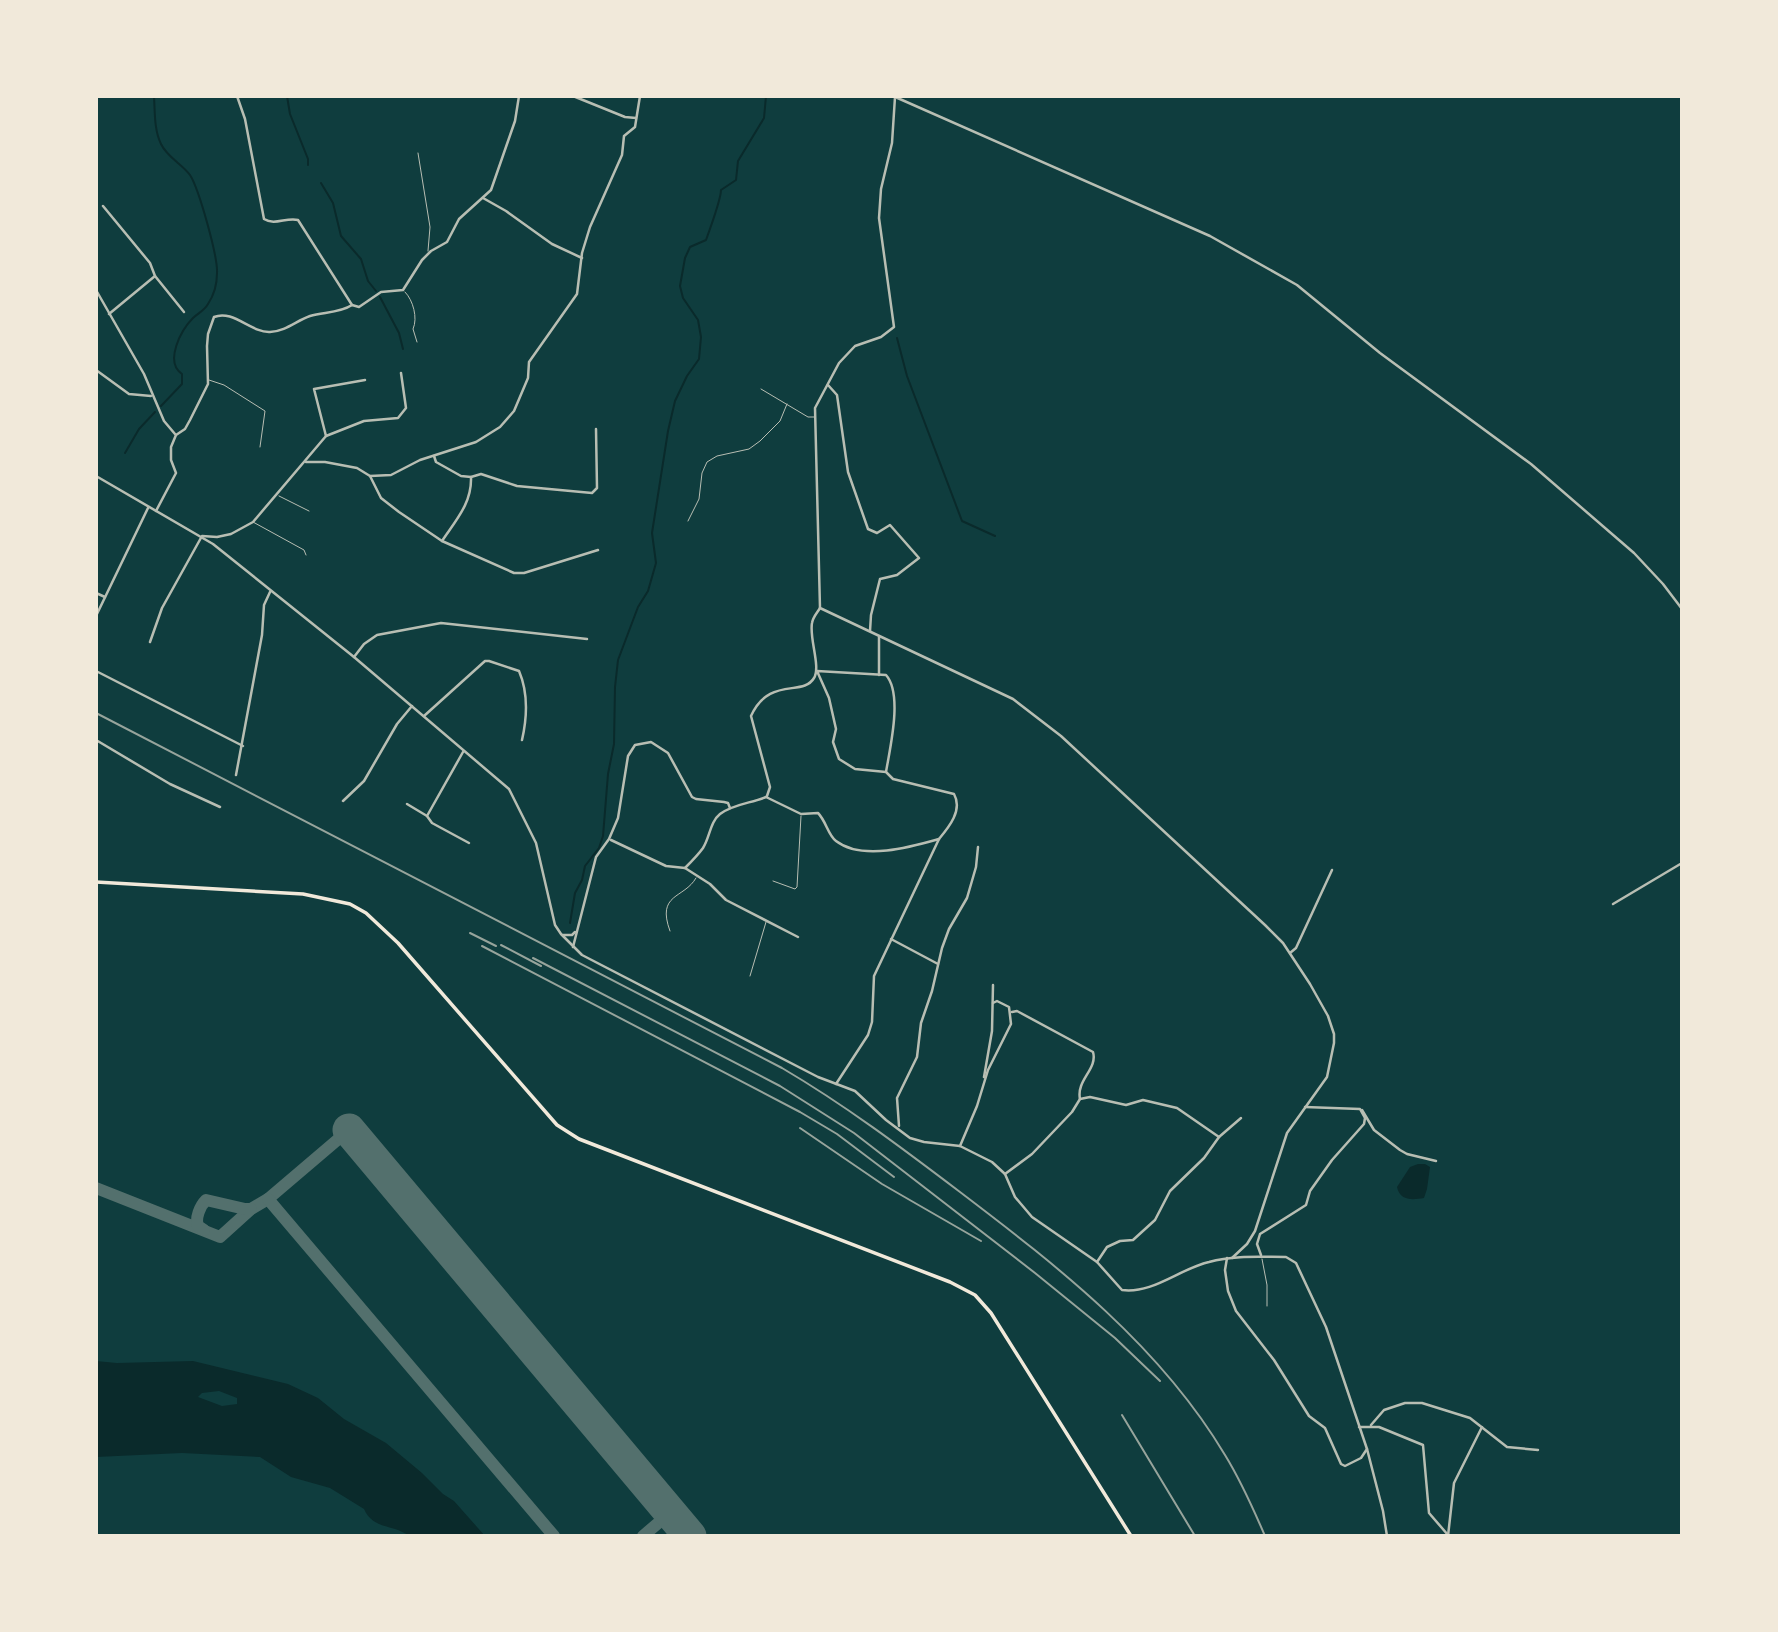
<svg xmlns="http://www.w3.org/2000/svg" width="1778" height="1632" font-family="Helvetica,sans-serif">
  <style>
    .water { fill: #0a2a2b; fill-rule: evenodd }
    .lines { fill: none; stroke-linecap: round; stroke-linejoin: round }
    .stream { stroke: #0a2a2b; stroke-width: 2 }
    .taxiway { stroke: #53706d; stroke-width: 12 }
    .runway { stroke: #53706d; stroke-width: 33 }
    .service { stroke: #b8beb3; stroke-width: 1 }
    .minor { stroke: #b8beb3; stroke-width: 2.5 }
    .tertiary { stroke: #b8beb3; stroke-width: 2.5 }
    .secondary { stroke: #f1e9da; stroke-width: 3.5 }
    .rail { stroke: #97a49c; stroke-width: 2 }
  </style>
  <rect width="100%" height="100%" fill="#0f3d3e"/>
  <!-- water -->
  <g class="water">
    <path d="M1418,1164H1425L1430,1167L1427,1189L1424,1198C1412,1200 1400,1201 1397,1187L1410,1167Z"/>
    <path d="M96,1361L117,1363L193,1361L288,1384L318,1398L344,1419L386,1443L422,1473L443,1494L454,1501L485,1536H409C394,1524 373,1530 364,1509L330,1488L291,1477L260,1457L182,1453L96,1457ZM219,1391L237,1398V1404L222,1406L198,1397L202,1393Z"/>
  </g>
  <g class="lines">
    <!-- stream -->
    <g class="stream">
      <path d="M154,96C155,112 154,130 161,144C167,157 182,164 190,175C199,189 218,257 217,273C217,284 214,295 208,304C204,311 198,313 193,318C181,330 164,362 182,374V384L161,406"/>
      <path d="M287,96L290,114L308,159V165"/>
      <path d="M321,183L333,203L341,236L361,259L368,281L376,291"/>
      <path d="M380,297L399,333L403,349"/>
      <path d="M897,338L907,376L962,521L995,536"/>
      <path d="M125,453L139,429L155,412"/>
      <path d="M570,923L575,893L582,880L585,866L599,848L603,836L608,774L614,744L615,687L618,660L638,607L648,591L656,563L652,533L668,431L675,401L687,376L699,359L701,337L698,320L683,298L680,286L685,258L690,247L706,240C710,229 721,198 721,190L736,180L738,161L764,118L766,96"/>
    </g>
    <!-- taxiway -->
    <g class="taxiway">
      <path d="M96,1188L220,1237L251,1209L268,1199L349,1130"/>
      <path d="M268,1199L554,1536"/>
      <path d="M204,1230L198,1226C195,1218 200,1206 206,1200L245,1209H251"/>
      <path d="M643,1536L670,1513"/>
    </g>
    <!-- runway -->
    <path class="runway" d="M349,1130L690,1536"/>
    <!-- service -->
    <g class="service">
      <path d="M418,153L430,227L428,251"/>
      <path d="M405,292C413,300 418,318 413,329L417,342"/>
      <path d="M209,380L224,385L265,411L260,447"/>
      <path d="M761,389L808,417H814"/>
      <path d="M279,496L309,511"/>
      <path d="M688,521L699,499L702,473L707,462L717,456L749,449L760,441L780,421L787,404"/>
      <path d="M253,522L304,550L306,555"/>
      <path d="M773,881L795,889L797,887L801,816"/>
      <path d="M670,931C656,893 684,899 696,878"/>
      <path d="M750,976L766,922"/>
      <path d="M1262,1259L1267,1285V1306"/>
    </g>
    <!-- minor -->
    <g class="minor">
      <path d="M237,96L245,119L264,219C275,226 286,217 298,220L352,305"/>
      <path d="M573,96L625,117L636,118"/>
      <path d="M895,97L892,143L881,189L879,218L894,327L881,337L855,346L839,363L815,408L820,608L1013,699L1061,736L1265,925L1283,943L1310,984L1328,1016L1334,1034V1043L1327,1077L1287,1133L1255,1231L1247,1244L1232,1258"/>
      <path d="M483,198L506,211L552,244L582,258"/>
      <path d="M103,206L150,263L155,276L109,314"/>
      <path d="M155,276L184,312"/>
      <path d="M96,290L144,374L164,421L175,434"/>
      <path d="M96,370L129,394L151,396"/>
      <path d="M828,385L837,395L848,472L868,529L877,533L890,525L919,558L897,575L880,579L871,615L870,631"/>
      <path d="M326,436L314,389L365,380"/>
      <path d="M434,456L436,462L461,476L471,477L481,474L517,486L592,493L597,488L596,429"/>
      <path d="M306,462H325L357,468L370,476L381,498L399,512L442,541L514,573H524L598,550"/>
      <path d="M96,476L213,544L354,657L509,789L536,843L555,925L561,934L582,955L818,1077L855,1091L886,1120L910,1138L924,1142L960,1146L992,1162L1005,1174L1015,1197L1032,1217L1097,1262L1122,1290C1153,1294 1179,1269 1209,1262C1234,1255 1260,1257 1286,1257L1296,1263L1326,1327L1367,1449L1383,1511L1387,1536"/>
      <path d="M370,476L391,475L420,460L476,442L500,427L514,411L528,378L529,362L577,294L582,253L590,227L622,155L624,136L635,127L640,96"/>
      <path d="M156,511L176,473L171,460V447L176,435L185,429L190,420L208,384L207,346L208,334L214,317C233,309 251,333 270,332C286,331 296,321 310,316C324,312 340,313 352,305L359,307L381,292L403,290L422,260L431,251L447,242L459,219L491,190L515,121L519,96"/>
      <path d="M442,541C456,520 472,503 471,477"/>
      <path d="M96,593L105,597"/>
      <path d="M96,616L148,508"/>
      <path d="M150,642L162,608L202,536L217,537L231,534L253,522L326,436L364,421L398,418L406,408L401,373"/>
      <path d="M354,657L364,644L377,635L441,623L587,639"/>
      <path d="M96,671L243,746"/>
      <path d="M879,675V637"/>
      <path d="M424,716L485,661H489L519,671C528,692 527,718 522,740"/>
      <path d="M96,740L170,784L220,807"/>
      <path d="M236,775L262,635L264,605L270,592"/>
      <path d="M767,796L770,787L751,716C769,676 803,697 814,678C821,667 809,638 812,623C813,617 817,613 820,608"/>
      <path d="M343,801L364,781L397,724L412,706"/>
      <path d="M407,804L427,816L432,823L469,843"/>
      <path d="M427,816L463,752"/>
      <path d="M611,840L666,866L685,868L710,884L726,900L798,937"/>
      <path d="M685,868C691,862 698,855 703,848C710,837 710,822 720,814C733,804 752,803 766,797L801,814L818,813C826,821 828,835 836,841C862,861 911,847 939,839"/>
      <path d="M563,935H572L575,932"/>
      <path d="M891,939L938,964"/>
      <path d="M573,947L596,857L609,839L618,818L628,756L635,745L651,742L668,753L692,797L696,799L724,802L728,803L730,808"/>
      <path d="M1290,953L1296,948L1332,870"/>
      <path d="M1012,1012L1017,1011L1093,1052C1098,1069 1076,1080 1080,1099"/>
      <path d="M984,1077L992,1031L993,985"/>
      <path d="M836,1084L868,1035L872,1022L874,976L939,839C949,827 963,810 954,794L893,779L886,772L855,769L839,759L833,742L836,729L829,698L817,671L886,675C903,694 890,748 886,772"/>
      <path d="M1362,1110L1374,1130L1400,1150L1407,1154L1436,1161"/>
      <path d="M899,1126L897,1098L917,1057L921,1023L932,991L942,948L949,929L967,898L976,867L978,847"/>
      <path d="M960,1146L977,1106L988,1070L1011,1024L1009,1007L997,1001L993,1003"/>
      <path d="M1005,1174L1032,1154L1072,1112L1080,1099L1090,1097L1126,1105L1143,1100L1177,1108L1219,1137"/>
      <path d="M1261,1255L1257,1244L1260,1234L1306,1205L1310,1191L1332,1160L1364,1124L1365,1118L1360,1109L1305,1107"/>
      <path d="M1227,1258L1225,1270L1228,1291L1236,1311L1274,1360L1309,1416L1325,1428L1341,1464L1345,1466L1361,1458L1367,1449"/>
      <path d="M1097,1262L1107,1247L1120,1241L1133,1240L1155,1220L1170,1191L1204,1158L1219,1137L1241,1118"/>
      <path d="M1371,1425L1384,1410L1405,1403H1422L1470,1418L1507,1447L1538,1450"/>
      <path d="M1359,1427H1379L1423,1445L1429,1513L1448,1535"/>
      <path d="M1448,1536L1454,1483L1482,1427"/>
    </g>
    <!-- tertiary -->
    <g class="tertiary">
      <path d="M893,96L1210,236L1297,285L1380,353L1531,464L1634,553L1663,584L1682,609"/>
      <path d="M1613,904L1682,863"/>
    </g>
    <!-- secondary -->
    <path class="secondary" d="M96,882L303,894L350,904L366,913L398,943L557,1125L579,1139L950,1282L975,1295L991,1313L1131,1536"/>
    <!-- rail -->
    <g class="rail">
      <path d="M96,713L782,1068C845,1105 902,1148 960,1192C1060,1268 1160,1346 1225,1455C1241,1481 1253,1508 1265,1536"/>
      <path d="M470,933L496,946"/>
      <path d="M501,945L541,966"/>
      <path d="M482,946L800,1112L837,1134L894,1177"/>
      <path d="M533,958L780,1086L854,1133L1035,1273L1115,1338L1160,1381"/>
      <path d="M800,1128L882,1184L981,1241"/>
      <path d="M1122,1415L1195,1536"/>
    </g>
  </g>
  <!-- border -->
  <rect width="1778" height="1632" fill="none" stroke="#f1e9da" stroke-width="196"/>
</svg>
